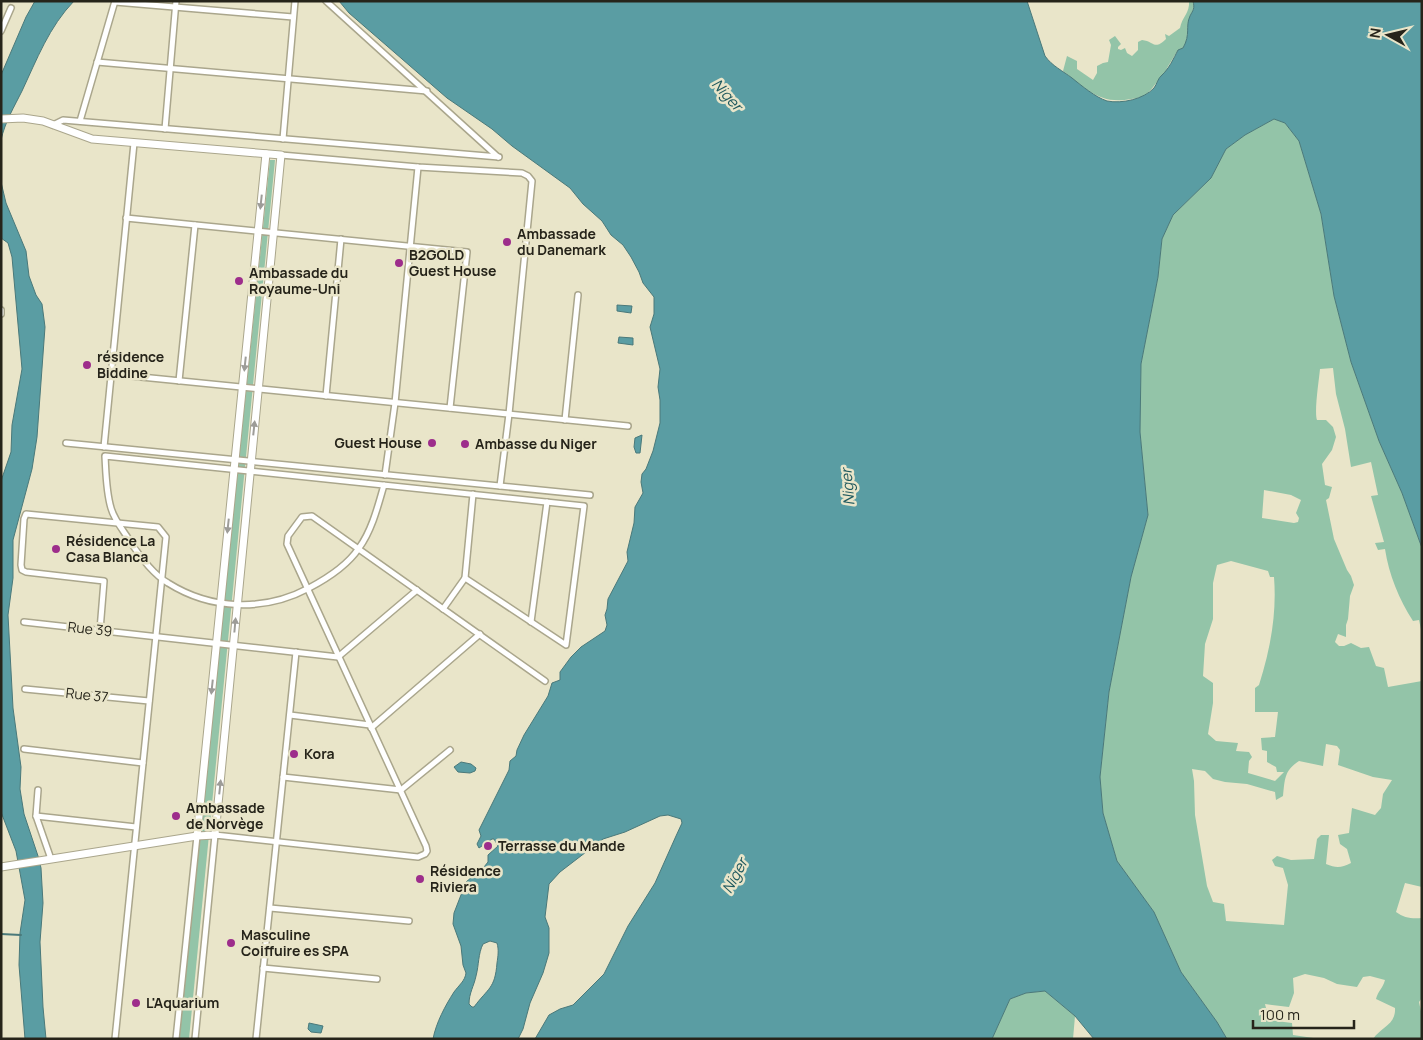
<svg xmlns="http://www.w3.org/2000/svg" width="1423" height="1040" font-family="Manrope,sans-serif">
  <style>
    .green { fill: #93c4a8; fill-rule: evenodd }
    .water { fill: #5a9da3; stroke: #4a797a; fill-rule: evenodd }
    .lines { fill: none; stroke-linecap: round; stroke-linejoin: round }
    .stream { stroke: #4a797a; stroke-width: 2 }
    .minor-casing { stroke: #aaa68c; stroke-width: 8 }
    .tertiary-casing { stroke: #aaa68c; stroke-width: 9 }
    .minor { stroke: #fff; stroke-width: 5 }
    .tertiary { stroke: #fff; stroke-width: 7 }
    .oneway { fill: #9d9c98 }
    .poi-dot { fill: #9d2d8b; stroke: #e9e5c9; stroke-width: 2 }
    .labels { text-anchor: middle; stroke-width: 5; stroke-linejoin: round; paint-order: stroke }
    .poi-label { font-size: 14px; font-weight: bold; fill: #26241a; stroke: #e9e5c9; text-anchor: start }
    .street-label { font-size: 14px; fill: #26241a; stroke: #e9e5c9 }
    .water-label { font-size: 15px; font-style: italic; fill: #1f595e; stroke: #e9e5c9 }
  </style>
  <rect width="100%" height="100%" fill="#e9e5c9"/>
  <!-- green -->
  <g class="green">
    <path d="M1189,1H1193C1195,9 1193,10 1190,16C1185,27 1191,35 1183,48L1178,50L1167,68L1166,73C1158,77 1155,88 1145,95C1141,98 1136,98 1131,99C1100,105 1086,89 1063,71L1067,56L1077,61V69L1093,80L1097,73V66L1103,63L1108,62L1111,45L1109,40L1115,36L1121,44L1118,47V49L1121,50L1125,48L1127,53L1132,56L1138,50V42L1142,40C1154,41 1154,51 1166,39L1165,34L1169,36L1180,28C1182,17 1190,13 1189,1Z"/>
    <path d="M1274,119L1285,123L1299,141L1321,214L1334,296L1351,362L1379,441L1402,493L1422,548V634L1419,620L1413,621C1399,599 1389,575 1385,549L1378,550L1375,543L1384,542L1371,496L1378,495L1371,462L1351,467L1345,429L1336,394L1333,368L1320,369C1319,380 1314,412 1317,420H1326L1333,427L1336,437L1332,450L1322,464L1325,485L1332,487L1329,498L1326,500L1334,539L1347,570L1351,576L1354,585L1350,596L1348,619L1346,625V637L1338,634L1335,642L1339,646H1344L1351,643L1361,648L1369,647L1376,666L1384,668L1388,687L1422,681V887L1405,883L1396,912C1404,918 1412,919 1422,918V998L1419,1002L1422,1016V1039H1373C1381,1027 1396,1025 1395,1008L1376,999C1378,991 1383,988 1385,980L1370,976L1363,977L1357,987L1337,984L1324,978L1305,974L1293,978L1294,993L1289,1007L1265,1004L1269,1020L1292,1023L1293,1035L1320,1039H1227L1217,1022L1181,972L1154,912L1117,861L1103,813L1100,777L1109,692L1131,577L1148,515L1140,432L1141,364L1158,277L1162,239L1173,215L1211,178L1226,149L1245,135ZM1264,490L1291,495L1301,500L1296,513L1299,518L1298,522L1294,523L1262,518ZM1231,561L1268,571L1270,577H1274C1277,615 1270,650 1259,685L1255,688V712H1278L1275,737L1261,738L1262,750L1267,751V762L1276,767L1277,772H1284L1275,781L1248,773L1249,761L1252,757L1249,752L1236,751L1238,743L1216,741L1208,734L1213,703V683L1203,676L1205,644L1213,619V583L1217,565ZM1326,744L1337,746L1340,750L1338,765L1373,777L1392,780L1383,794L1381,808L1375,815L1352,808L1349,833L1338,835L1340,844L1347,849L1351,863C1341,868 1336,868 1326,864L1329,835H1321L1317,839L1314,859L1291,860L1277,856L1272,860L1275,866L1283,868L1288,885L1284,925L1226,921L1224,904L1213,902L1207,886L1195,815L1194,781L1192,769L1205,771L1213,779L1225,782L1247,784L1275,792L1276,800L1283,796C1285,779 1284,771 1299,761L1323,766Z"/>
    <path d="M270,160H275L189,1039H179Z"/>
    <path d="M1045,991L1075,1016L1073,1039H992L1010,999L1026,993Z"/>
  </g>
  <!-- water -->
  <g class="water">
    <path d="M35,1H74C49,27 37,59 22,91C14,107 5,122 1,140V75L26,17Z"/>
    <path d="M339,1H1027L1045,56C1052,66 1063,71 1072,78C1082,86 1095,97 1107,101C1122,104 1144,99 1154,88C1157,84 1158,78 1162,75C1168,70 1174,58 1178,50L1183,48C1191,34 1185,27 1190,16C1193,10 1195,9 1193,1H1422V548L1402,493L1379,441L1351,362L1334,296L1321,214L1299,141L1285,123L1274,119L1245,135L1226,149L1211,178L1173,215L1162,239L1158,277L1141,364L1140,432L1148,515L1131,577L1109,692L1100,777L1103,813L1117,861L1154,912L1181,972L1217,1022L1227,1039H1094L1075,1016L1045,991L1026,993L1010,999L992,1039H535L549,1015L560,1009L573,1005L604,974L628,926L655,883L676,836L682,823L681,819L668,815L660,816L625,832L603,839L560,872L549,884L545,917L549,928V953L543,973L530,1003L523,1029L518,1039H433C436,1023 445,1006 454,992C459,985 465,981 466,973L463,965L461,946L453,924L454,913L466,882L484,867L488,862V855L498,846L494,839H492L479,848L477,844L481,836L479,830L509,770L510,761L516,756L517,750L524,735L548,696L552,683L560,680V672L571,657L581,647L605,631L607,625L605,615L607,609L608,599L628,561L627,552L634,523L635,507L643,493L641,482L642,474L646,469L653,451L660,423V400L658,387L660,369L650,327L654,314V297L643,283L639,272L631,257L623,245L611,235L602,221L583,204L570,188L512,146L492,129L447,98L349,13ZM490,941L497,943C499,950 498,956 497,963C495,989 488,988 474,1007H472L469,1004C469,993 474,986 476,976C479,965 478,954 483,944Z"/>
    <path d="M1,182L6,203L26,251L29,276L36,295L42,304L45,327L37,437L32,469L13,540V578L8,615L13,708L21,767L20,789L24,814L38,856L41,868L43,903L40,942L43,1007L46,1039H25L19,965L20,933L25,900L16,851L1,812V481L11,452L12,425L22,369L12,257L8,243L1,238Z"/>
    <path d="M617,305L632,306L631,313L617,311Z"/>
    <path d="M619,337L633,338V345L618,343Z"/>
    <path d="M642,435L640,453H636L634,447L635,438Z"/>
    <path d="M461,762L471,764L476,768L475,771L470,773L458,772L454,767Z"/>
    <path d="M309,1023L323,1026L321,1033L311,1032L308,1029Z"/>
  </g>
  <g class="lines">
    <!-- stream -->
    <path class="stream" d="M1,934L21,935"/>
    <defs>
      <g id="minor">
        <path d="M326,1L498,157"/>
        <path d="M115,2L293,17"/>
        <path d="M1,31L11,8"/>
        <path d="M97,62L427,91"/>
        <path d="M80,121L115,1"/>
        <path d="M53,125L63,120L499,157"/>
        <path d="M165,129L176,1"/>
        <path d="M283,139L295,1"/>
        <path d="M281,155L418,167L522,173L528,176L532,181L509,414L500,486"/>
        <path d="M126,218L467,252L450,408"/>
        <path d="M1,310V314"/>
        <path d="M111,374L628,426"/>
        <path d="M179,381L195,225"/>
        <path d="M326,396L341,239"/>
        <path d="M565,420L578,295"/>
        <path d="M66,443L590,495"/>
        <path d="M104,447L134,143"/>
        <path d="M385,475L395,403L418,167"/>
        <path d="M384,485C378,506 372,530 359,548C347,566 328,578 309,588C264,612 211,610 168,583C151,573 138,554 128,538C122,529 114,519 111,508C106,491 106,473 105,456L584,506L566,645L465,578"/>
        <path d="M443,609L465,578L473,494"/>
        <path d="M24,622L338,657L417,590"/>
        <path d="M531,622L547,502"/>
        <path d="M100,630L104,581L26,572L22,570L21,565L24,519L26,514L158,527L166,537L115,1039"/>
        <path d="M25,689L149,701"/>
        <path d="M290,715L370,725"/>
        <path d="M371,728L480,634"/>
        <path d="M24,749L143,763"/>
        <path d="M283,777L401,790L450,750"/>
        <path d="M38,790L36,816L51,859"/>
        <path d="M36,816L136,827"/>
        <path d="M270,908L409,921"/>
        <path d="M263,968L377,979"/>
        <path d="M176,1039L197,836"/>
        <path d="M195,1039L215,835L418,857L425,854L427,851L426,846L287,544L288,536L302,517L312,516L545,681"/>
        <path d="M256,1039L296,652"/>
      </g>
      <g id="tertiary">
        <path d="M1,119L23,118L43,121L92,139L281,155L215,835L197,836L1,867"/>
        <path d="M197,836L266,154"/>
      </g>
    </defs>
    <!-- minor casing -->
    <use href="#minor" class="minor-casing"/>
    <!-- tertiary casing -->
    <use href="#tertiary" class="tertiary-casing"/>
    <!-- minor -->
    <use href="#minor" class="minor"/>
    <!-- tertiary -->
    <use href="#tertiary" class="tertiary"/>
  </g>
  <!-- one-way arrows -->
  <defs><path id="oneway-solid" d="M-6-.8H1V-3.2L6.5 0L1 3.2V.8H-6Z" transform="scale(1.25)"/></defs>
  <g class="oneway">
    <use href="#oneway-solid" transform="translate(261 202) rotate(96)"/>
    <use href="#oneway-solid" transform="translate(245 364) rotate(96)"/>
    <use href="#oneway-solid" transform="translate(254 428) rotate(-84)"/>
    <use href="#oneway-solid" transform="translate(228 526) rotate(96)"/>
    <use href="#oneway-solid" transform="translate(235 625) rotate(-85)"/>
    <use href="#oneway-solid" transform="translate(212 687) rotate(96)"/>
    <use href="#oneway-solid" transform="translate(220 787) rotate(-84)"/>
  </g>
  <!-- markers -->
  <g class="poi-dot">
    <circle cx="507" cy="242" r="5"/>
    <circle cx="399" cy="263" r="5"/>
    <circle cx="239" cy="281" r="5"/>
    <circle cx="87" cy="365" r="5"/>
    <circle cx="432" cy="443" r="5"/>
    <circle cx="465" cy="444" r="5"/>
    <circle cx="56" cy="549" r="5"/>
    <circle cx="294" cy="754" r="5"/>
    <circle cx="176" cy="816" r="5"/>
    <circle cx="488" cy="846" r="5"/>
    <circle cx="420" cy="879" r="5"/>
    <circle cx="231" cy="943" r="5"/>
    <circle cx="136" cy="1003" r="5"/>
  </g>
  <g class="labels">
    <!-- poi labels -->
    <g class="poi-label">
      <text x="517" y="239">Ambassade<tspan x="517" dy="16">du Danemark</tspan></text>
      <text x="409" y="260">B2GOLD<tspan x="409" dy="16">Guest House</tspan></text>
      <text x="249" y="278">Ambassade du<tspan x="249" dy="16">Royaume-Uni</tspan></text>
      <text x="97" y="362">résidence<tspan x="97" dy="16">Biddine</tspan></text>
      <text x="422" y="448" text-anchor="end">Guest House</text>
      <text x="475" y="449">Ambasse du Niger</text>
      <text x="66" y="546">Résidence La<tspan x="66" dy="16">Casa Blanca</tspan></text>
      <text x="304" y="759">Kora</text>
      <text x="186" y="813">Ambassade<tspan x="186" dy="16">de Norvège</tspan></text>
      <text x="498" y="851">Terrasse du Mande</text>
      <text x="430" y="876">Résidence<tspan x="430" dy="16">Riviera</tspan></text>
      <text x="241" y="940">Masculine<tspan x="241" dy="16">Coiffuire es SPA</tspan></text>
      <text x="146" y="1008">L'Aquarium</text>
    </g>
    <!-- street labels -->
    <g class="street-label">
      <text transform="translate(90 629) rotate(6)" y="5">Rue 39</text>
      <text transform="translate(87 695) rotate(6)" y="5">Rue 37</text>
    </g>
    <!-- water labels -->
    <g class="water-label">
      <text transform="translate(727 95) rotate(48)" y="5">Niger</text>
      <text transform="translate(848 487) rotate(-95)" y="5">Niger</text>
      <text transform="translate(735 876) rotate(-62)" y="5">Niger</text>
    </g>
  </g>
  <!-- border -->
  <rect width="1423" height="1040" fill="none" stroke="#26241a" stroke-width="5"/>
  <!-- north arrow -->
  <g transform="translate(1388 35) rotate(278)" stroke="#e9e5c9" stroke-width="4" paint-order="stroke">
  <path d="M0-4L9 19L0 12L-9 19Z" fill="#26241a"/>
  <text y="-8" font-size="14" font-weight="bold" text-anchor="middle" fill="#26241a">N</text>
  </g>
  <!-- scale -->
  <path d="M1253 1020v8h101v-8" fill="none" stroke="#26241a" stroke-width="2.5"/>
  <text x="1260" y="1020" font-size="15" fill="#26241a" stroke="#e9e5c9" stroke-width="4" paint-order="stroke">100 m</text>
</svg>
